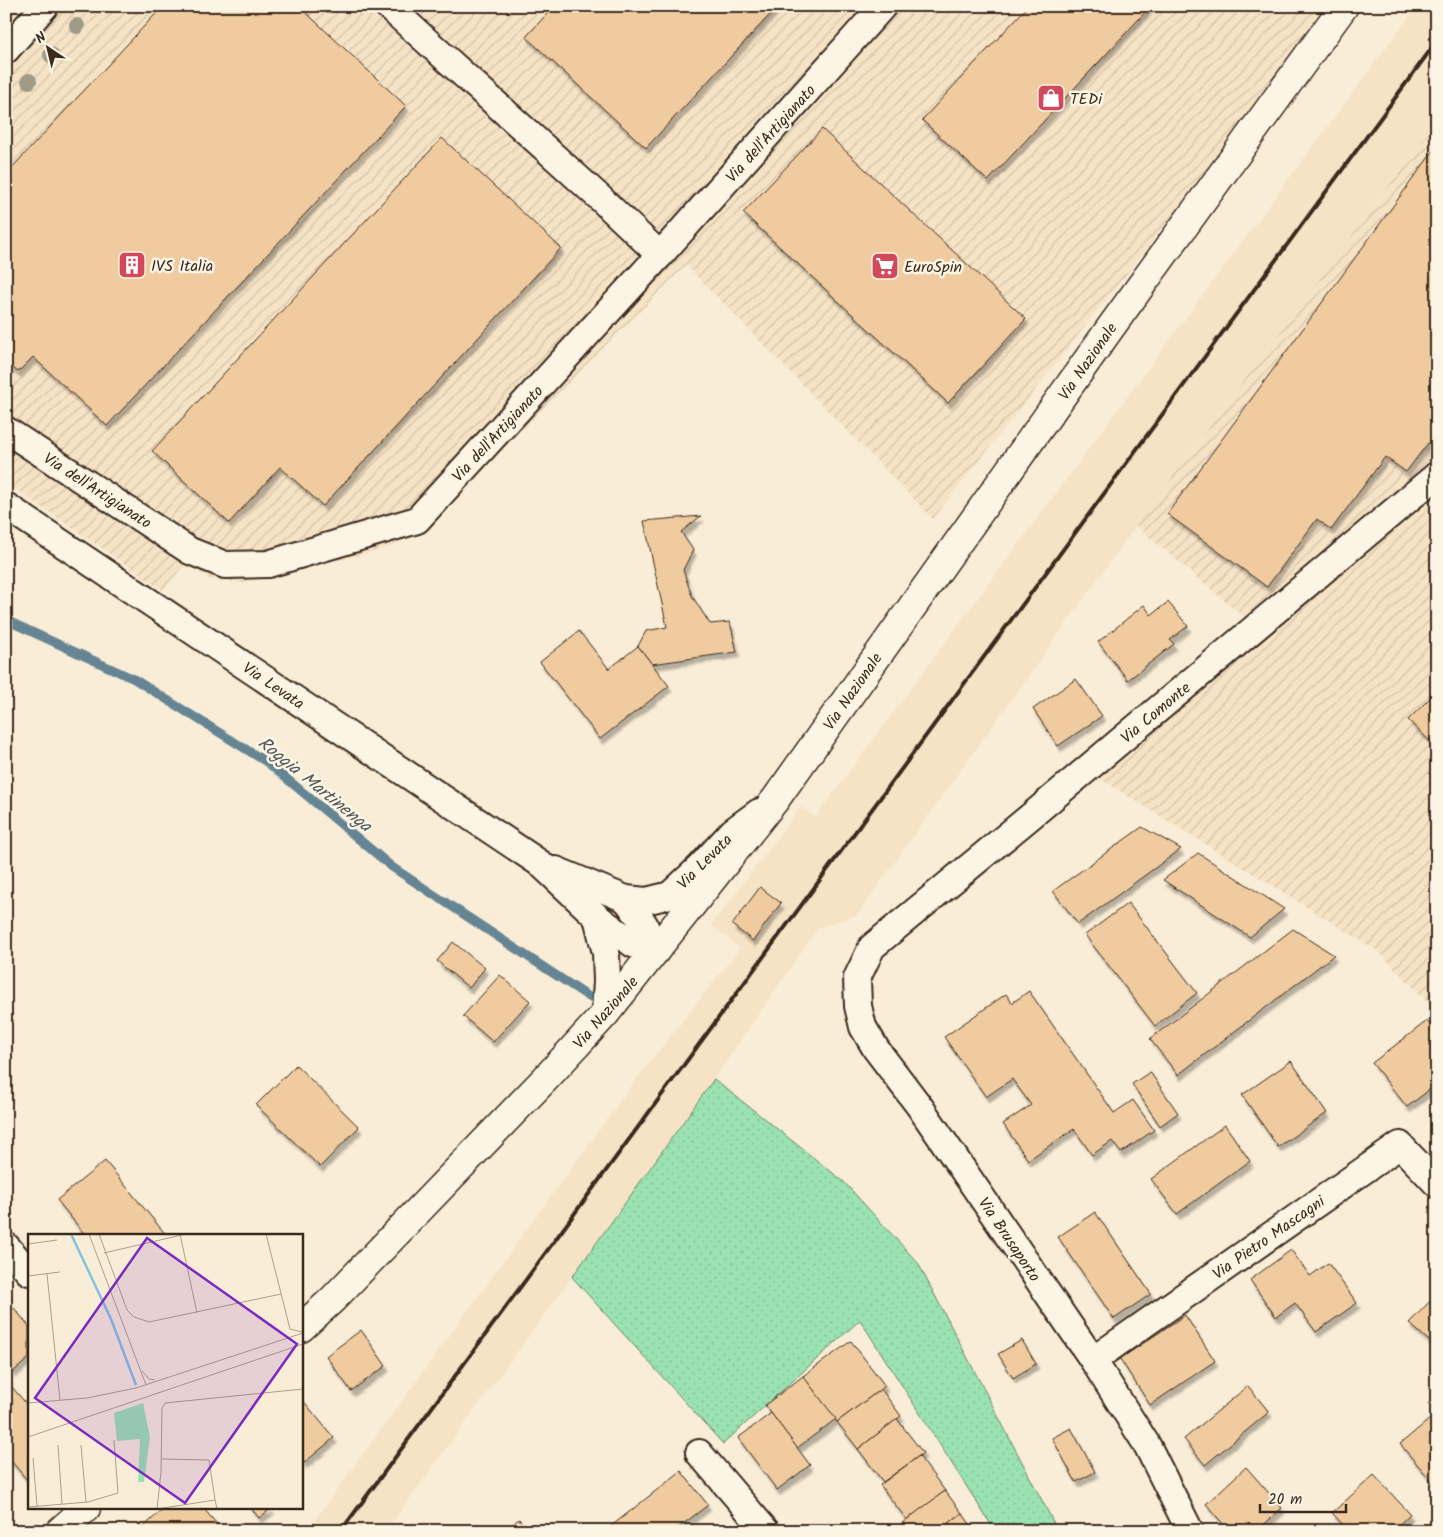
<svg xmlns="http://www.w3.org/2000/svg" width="1443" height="1537" font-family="Kalam,sans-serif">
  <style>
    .built { fill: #f6e3c6 }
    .industrial { fill: url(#industrial-furrows) }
    .park { fill: url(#park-dots); stroke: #6a8668 }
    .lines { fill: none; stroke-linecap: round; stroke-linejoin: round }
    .stream { stroke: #668594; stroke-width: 9 }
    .building { fill: #efcb9f; stroke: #3b2a1e; filter: url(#shadow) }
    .street-casing { stroke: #3b2a1e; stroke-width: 30 }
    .secondary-casing { stroke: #3b2a1e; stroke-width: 31 }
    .street { stroke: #fcf5e5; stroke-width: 26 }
    .secondary { stroke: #fcf5e5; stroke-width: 28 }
    .rail { stroke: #3b2a1e; stroke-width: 4 }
    .tree { fill: #9e9b86 }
    .labels { text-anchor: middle; stroke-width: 5; stroke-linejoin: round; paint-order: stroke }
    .poi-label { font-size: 16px; fill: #3b2a1e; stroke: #fcf5e5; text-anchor: start }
    .street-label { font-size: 16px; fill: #3b2a1e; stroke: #fcf5e5 }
    .water-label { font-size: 18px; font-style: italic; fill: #515859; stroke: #fcf5e5 }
    .inset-river { fill: none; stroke: #83c2e3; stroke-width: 2.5 }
    .inset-road { fill: none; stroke: #ad9f8d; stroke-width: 1 }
    .view { fill: #7b2cbf; fill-opacity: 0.15; stroke: #7b2cbf; stroke-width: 2.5 }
    .inset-edge { fill: none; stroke: #3b2a1e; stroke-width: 2.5 }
  </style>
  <defs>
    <pattern id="industrial-furrows" width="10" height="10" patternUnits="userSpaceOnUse" patternTransform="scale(1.25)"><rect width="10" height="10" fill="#f6e3c6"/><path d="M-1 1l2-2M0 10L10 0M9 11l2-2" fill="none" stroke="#d4c3aa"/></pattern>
    <pattern id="park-dots" width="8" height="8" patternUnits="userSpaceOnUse" patternTransform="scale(1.25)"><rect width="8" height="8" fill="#9ae2b1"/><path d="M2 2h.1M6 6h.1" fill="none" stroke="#86c298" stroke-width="1.8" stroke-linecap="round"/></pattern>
    <filter id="shadow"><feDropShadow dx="3" dy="5.5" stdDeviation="1" flood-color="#0004"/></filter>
  </defs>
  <rect width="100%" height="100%" fill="#f9edd7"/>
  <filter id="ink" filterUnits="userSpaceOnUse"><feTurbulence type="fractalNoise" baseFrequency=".02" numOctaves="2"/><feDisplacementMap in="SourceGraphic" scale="10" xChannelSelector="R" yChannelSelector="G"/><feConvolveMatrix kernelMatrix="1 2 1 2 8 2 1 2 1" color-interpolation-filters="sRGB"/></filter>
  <g filter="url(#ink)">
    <!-- built -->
    <path class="built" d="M1417,6H1437V121L1136,526L857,915L818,928L714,1079L572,1277L386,1531H307L635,1081L740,948L711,925L801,807L815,818Z"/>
    <!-- industrial -->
    <g class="industrial">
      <path d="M6,6H1338L933,519L686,265L415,536L381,550L242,583L210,579L185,564L163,590L6,483Z"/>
      <path d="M1437,121V1012L1379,952L1075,763L1250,622L1136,526Z"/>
    </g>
    <!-- park -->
    <path class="park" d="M714,1079L843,1181L918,1263L1058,1531H995L860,1320L723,1444L572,1277Z"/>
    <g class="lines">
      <!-- stream -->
      <path class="stream" d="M6,620L134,679L268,763L392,867L589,997"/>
    </g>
    <!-- building -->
    <g class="building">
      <path d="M163,6H299L406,106L107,426L33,357L18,372L6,362V174Z"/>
      <path d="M554,6H778L646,148L526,37Z"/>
      <path d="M1028,6H1151L988,181L922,120Z"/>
      <path d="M822,129L1026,319L948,403L743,213Z"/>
      <path d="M442,138L561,248L323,506L280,467L229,523L152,451Z"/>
      <path d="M1437,146V446L1435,448L1428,443L1406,472L1385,457L1331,530L1317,519L1267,587L1167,514Z"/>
      <path d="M701,516L681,532L693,550L683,570L692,596L710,624L730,622L737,652L652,664L638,646L646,631L667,627L644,521Z"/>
      <path d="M1168,602L1188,626L1170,640L1174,644L1128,680L1098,642L1144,605L1151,615Z"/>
      <path d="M579,631L609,669L638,646L669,686L600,739L540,662Z"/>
      <path d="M1076,679L1102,716L1058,746L1033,709Z"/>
      <path d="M1437,691V748L1408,720Z"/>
      <path d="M1142,827L1181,849L1078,924L1053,891Z"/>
      <path d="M1198,853L1284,909L1250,937L1163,880Z"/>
      <path d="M760,887L781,903L753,941L732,925Z"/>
      <path d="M1128,903L1197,993L1155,1026L1085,935Z"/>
      <path d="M1293,929L1334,955L1178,1075L1150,1039Z"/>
      <path d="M453,942L485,968L469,988L437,961Z"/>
      <path d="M500,975L530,1001L493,1042L463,1016Z"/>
      <path d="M1029,991L1114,1113L1133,1100L1154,1130L1121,1153L1112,1141L1092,1155L1074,1129L1028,1160L1003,1124L1031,1105L1012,1079L986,1097L944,1037L1006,994L1012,1003Z"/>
      <path d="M1427,1021L1437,1033V1084L1407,1107L1372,1063Z"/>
      <path d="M1291,1061L1327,1113L1278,1147L1242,1095Z"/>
      <path d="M296,1065L359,1127L320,1167L256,1105Z"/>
      <path d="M1150,1072L1178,1113L1160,1126L1132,1084Z"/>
      <path d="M1225,1125L1250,1161L1177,1214L1151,1179Z"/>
      <path d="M105,1161L167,1236H86L57,1200Z"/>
      <path d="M1095,1212L1151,1294L1114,1319L1058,1237Z"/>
      <path d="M1291,1250L1310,1276L1328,1263L1357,1303L1316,1332L1295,1303L1276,1317L1250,1280Z"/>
      <path d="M1437,1294V1348L1409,1323Z"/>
      <path d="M14,1308L29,1326V1358L13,1372L6,1364V1315Z"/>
      <path d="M1185,1315L1215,1361L1150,1405L1120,1359Z"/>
      <path d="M361,1330L386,1366L351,1391L326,1356Z"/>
      <path d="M1022,1340L1036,1364L1013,1378L998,1354Z"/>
      <path d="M851,1341L885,1386L837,1422L803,1376Z"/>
      <path d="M803,1376L836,1419L797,1448L765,1405Z"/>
      <path d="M6,1380L29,1407L28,1481L6,1455Z"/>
      <path d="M1248,1386L1269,1412L1205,1465L1184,1439Z"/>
      <path d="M881,1389L901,1416L858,1449L837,1422Z"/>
      <path d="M301,1398L334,1438L304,1463L301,1460Z"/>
      <path d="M771,1413L810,1465L777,1490L738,1438Z"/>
      <path d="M1437,1413V1481L1434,1484L1400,1444Z"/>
      <path d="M897,1419L923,1453L883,1482L858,1449Z"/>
      <path d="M1071,1428L1095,1472L1076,1482L1052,1438Z"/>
      <path d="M919,1456L945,1491L907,1520L880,1485Z"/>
      <path d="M1246,1467L1282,1508L1257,1531H1229L1206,1504Z"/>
      <path d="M681,1471L708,1505L674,1531H605Z"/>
      <path d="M1374,1475L1410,1514L1392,1531H1349L1332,1513Z"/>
      <path d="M945,1491L962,1513L939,1531H907L902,1523Z"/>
      <path d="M164,1508H203L223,1531H139Z"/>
      <path d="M251,1508H272L259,1518Z"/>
      <path d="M962,1513L975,1531H939Z"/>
      <path d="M519,1519L528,1531H504Z"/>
    </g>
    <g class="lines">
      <defs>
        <g id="street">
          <path d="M388,6L600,198L660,255"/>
          <path d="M6,50L45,6"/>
          <path d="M6,430L190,551L225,565L268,564L417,520L660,255L883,6"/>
          <path d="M6,506L541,864L597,917L633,944L655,952"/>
          <path d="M556,870L626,899L646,901L670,895L700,867L733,831L759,812"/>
          <path d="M626,899L644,924L655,952"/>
          <path d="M597,917L606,953L607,981L605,1014"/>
          <path d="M6,1246L29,1272"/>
          <path d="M1093,1360L1400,1145L1437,1184"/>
          <path d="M699,1453L766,1531"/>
          <path d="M1190,1531L1147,1445L1093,1360L920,1107L876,1049L863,1027L858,1006L857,978L872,947L1031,816L1437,475"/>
        </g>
        <g id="secondary">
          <path d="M301,1328L333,1299L547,1077L605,1014L775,800L1111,327L1344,6"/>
          <path d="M60,1531L86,1508"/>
        </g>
      </defs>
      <!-- street casing -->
      <use href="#street" class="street-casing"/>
      <!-- secondary casing -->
      <use href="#secondary" class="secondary-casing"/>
      <!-- street -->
      <use href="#street" class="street"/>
      <!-- secondary -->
      <use href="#secondary" class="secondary"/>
      <!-- rail -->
      <path class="rail" d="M341,1531L1437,41"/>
    </g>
    <!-- trees -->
    <g class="tree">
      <circle cx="77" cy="26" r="8"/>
      <circle cx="51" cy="55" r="8"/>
      <circle cx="29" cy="81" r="8"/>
    </g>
  </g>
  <!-- icons -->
  <defs>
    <symbol id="shop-square" viewBox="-11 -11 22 22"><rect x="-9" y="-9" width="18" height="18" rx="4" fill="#d1495b" stroke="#fcf5e5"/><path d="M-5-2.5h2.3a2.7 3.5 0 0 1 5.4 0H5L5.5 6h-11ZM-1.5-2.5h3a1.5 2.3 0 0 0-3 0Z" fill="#fff"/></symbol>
    <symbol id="building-square" viewBox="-11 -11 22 22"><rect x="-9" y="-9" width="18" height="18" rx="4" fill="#d1495b" stroke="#fcf5e5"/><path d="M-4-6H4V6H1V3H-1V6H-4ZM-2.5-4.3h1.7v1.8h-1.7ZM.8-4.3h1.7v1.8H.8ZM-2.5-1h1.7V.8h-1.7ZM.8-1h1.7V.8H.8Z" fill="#fff"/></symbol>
    <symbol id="supermarket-square" viewBox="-11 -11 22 22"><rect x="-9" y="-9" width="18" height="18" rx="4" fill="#d1495b" stroke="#fcf5e5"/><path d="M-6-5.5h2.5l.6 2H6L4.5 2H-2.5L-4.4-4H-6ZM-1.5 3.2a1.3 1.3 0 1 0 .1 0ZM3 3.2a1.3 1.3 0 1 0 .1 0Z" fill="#fff"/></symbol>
  </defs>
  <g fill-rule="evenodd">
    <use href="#shop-square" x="1035" y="82" width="32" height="32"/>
    <use href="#building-square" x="116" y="249" width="32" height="32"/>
    <use href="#supermarket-square" x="869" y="250" width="32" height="32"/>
  </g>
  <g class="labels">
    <!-- poi labels -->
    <g class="poi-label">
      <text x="1070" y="104">TEDi</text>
      <text x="151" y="271">IVS Italia</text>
      <text x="904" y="272">EuroSpin</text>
    </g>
    <!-- street labels -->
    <g class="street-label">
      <text transform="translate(770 133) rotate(-48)" y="6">Via dell'Artigianato</text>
      <text transform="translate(1087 361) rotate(-55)" y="6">Via Nazionale</text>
      <text transform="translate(497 433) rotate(-47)" y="6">Via dell'Artigianato</text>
      <text transform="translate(98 490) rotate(33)" y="6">Via dell'Artigianato</text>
      <text transform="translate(274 685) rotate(34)" y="6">Via Levata</text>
      <text transform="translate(852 691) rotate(-55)" y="6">Via Nazionale</text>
      <text transform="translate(1155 712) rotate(-40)" y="6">Via Comonte</text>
      <text transform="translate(704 861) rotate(-45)" y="6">Via Levata</text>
      <text transform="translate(605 1012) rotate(-49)" y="6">Via Nazionale</text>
      <text transform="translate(1268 1237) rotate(-35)" y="6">Via Pietro Mascagni</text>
      <text transform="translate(1010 1239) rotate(56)" y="6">Via Brusaporto</text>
    </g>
    <!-- water labels -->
    <g class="water-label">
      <text transform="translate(315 784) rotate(39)" y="6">Roggia Martinenga</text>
    </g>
  </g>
  <!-- overview -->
  <g transform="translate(28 1234)">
    <rect width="275" height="275" fill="#f9edd7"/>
    <path d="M115,169L122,203L116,248H110L112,205L89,207L86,179Z" fill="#9ae2b1"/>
    <path class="inset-river" d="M43,0L83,85L108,151"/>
    <path class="inset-road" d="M61,0L118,151M71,0L99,76L106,83L121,88L253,60M152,0L169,79M238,0L262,95L274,98M0,10L29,6M76,19L158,0M19,40L32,166M0,42L32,38M114,137L121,145L127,146M0,169L59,164L108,154L275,99M0,203L275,110M30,211L34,270M53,211L58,268M5,224L9,272M134,225L181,226L187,266M0,273L60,268L90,259L86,206M129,275L133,238L134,174L137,169L275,155M129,275L187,266L189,275"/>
    <path class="view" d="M119,4L269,110L157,269L7,164Z"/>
    <rect width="275" height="275" class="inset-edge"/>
  </g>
  <!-- margin -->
  <rect width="1443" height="1537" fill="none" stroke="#fcf5e5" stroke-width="25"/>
  <rect x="12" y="12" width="1418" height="1512" fill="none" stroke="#3b2a1e" stroke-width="2" filter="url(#ink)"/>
  <!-- north arrow -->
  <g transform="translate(48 48) rotate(325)" stroke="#fcf5e5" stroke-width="4" paint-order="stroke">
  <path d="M0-4L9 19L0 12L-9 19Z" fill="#3b2a1e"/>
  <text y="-8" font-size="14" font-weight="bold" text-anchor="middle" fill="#3b2a1e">N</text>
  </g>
  <!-- scale -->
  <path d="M1260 1504v8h86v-8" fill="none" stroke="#3b2a1e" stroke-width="2.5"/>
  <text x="1268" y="1504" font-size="15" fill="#3b2a1e" stroke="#fcf5e5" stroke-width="4" paint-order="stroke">20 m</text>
</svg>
